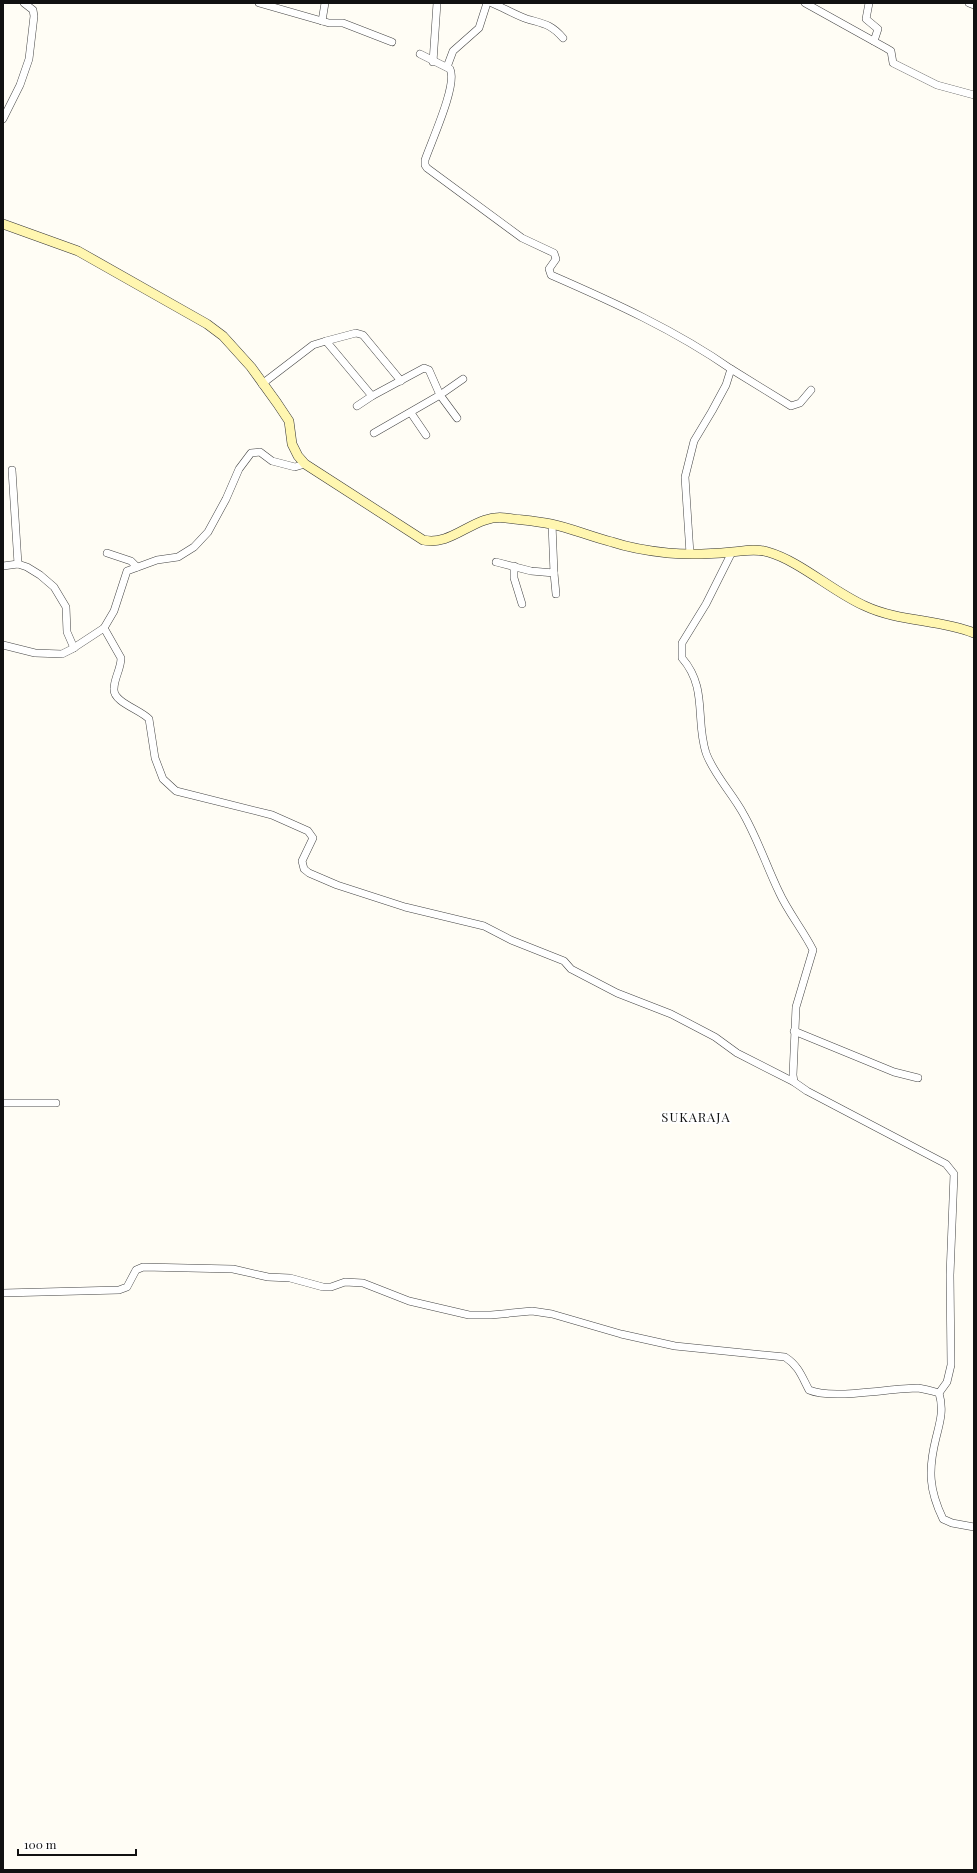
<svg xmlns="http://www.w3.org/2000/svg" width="977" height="1873" font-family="'Playfair Display',serif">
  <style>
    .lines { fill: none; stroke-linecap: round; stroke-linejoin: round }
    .minor-casing { stroke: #444; stroke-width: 8 }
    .secondary-casing { stroke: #333; stroke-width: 10 }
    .minor { stroke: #fff; stroke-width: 7 }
    .secondary { stroke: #fff6b0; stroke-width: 9 }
    .labels { text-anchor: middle; stroke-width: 4; stroke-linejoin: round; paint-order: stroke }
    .quarter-label { font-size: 13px; letter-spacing: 1px; fill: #111; stroke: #fff }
  </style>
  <rect width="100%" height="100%" fill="#fffdf5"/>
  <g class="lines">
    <defs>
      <g id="minor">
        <path d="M259,3L329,23H343L392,42"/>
        <path d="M492,3C504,8 515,15 527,19C544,24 551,24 563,38"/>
        <path d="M805,3L886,48L891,51L893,63L937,85L974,95"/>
        <path d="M869,3L866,19L878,29L874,41"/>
        <path d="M969,3L974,5"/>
        <path d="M322,21L325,3"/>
        <path d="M420,54L450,69C458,84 431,142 425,160V165L427,168L522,238L554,253L556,259L549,269L551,275C613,302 675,330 731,369L726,385L712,411L694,441L685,477L690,554"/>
        <path d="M433,62L437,3"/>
        <path d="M447,67L453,51L479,28L487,3"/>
        <path d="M3,119L20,85L29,59L34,16L33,10L24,3"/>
        <path d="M326,341L356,333L363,335L401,381"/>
        <path d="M731,369L791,406L800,403L811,390"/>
        <path d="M262,384L313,345L326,341L372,396L424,368L429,370L440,395L374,433"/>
        <path d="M357,406L372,396"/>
        <path d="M411,413L426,435"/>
        <path d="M457,418L440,395L463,379"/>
        <path d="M12,470L18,564"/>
        <path d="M732,552L706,604L682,643V658C708,688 695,719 706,753C714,775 733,794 744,815C758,840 767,867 779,892C788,912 803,930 813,950L796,1007L793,1075L794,1082L807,1091L946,1164L954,1174L950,1275L951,1365L947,1382L939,1393"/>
        <path d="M107,553L131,561L137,567"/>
        <path d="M496,562L531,571L554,573L552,524"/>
        <path d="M3,566L18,564L27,567L40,575L54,587L66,607L67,632L74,648"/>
        <path d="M514,566V578L522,604"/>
        <path d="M554,573L556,594"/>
        <path d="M104,628L121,658C121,669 114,678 114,689C113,702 141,710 149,719L155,758L163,779L176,791L272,815L308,831L313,838L302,861L304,869L309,873L337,885L405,907L484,926L511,940L564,961L571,969L617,993L671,1014L715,1037L737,1053L794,1082"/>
        <path d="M3,645L35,653L62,654L72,649L104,628L114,611L127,571L157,560L178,557L194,547L208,532L226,499L239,469L251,453L260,452L272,461L295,467L305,464"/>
        <path d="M794,1031L894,1072L918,1078"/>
        <path d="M3,1103H56"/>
        <path d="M3,1293L119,1290L127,1287L136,1270L143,1267L233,1269L268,1277L290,1278L323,1287H331L345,1282L363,1283L409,1301L469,1315H491L532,1311L552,1314L621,1334L675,1346L785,1357C799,1366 802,1377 809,1390C832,1400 890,1388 918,1388C925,1389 932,1391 939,1393C944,1410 940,1422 936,1438C928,1470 929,1490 943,1519L952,1523L974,1527"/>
      </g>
      <path id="secondary" d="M3,224L78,251L207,324L223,336L251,367L277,403L289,421L292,444L298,456L305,464L423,540C453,547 475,513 506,518C521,520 536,521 551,524C571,528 591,537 612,542C630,548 649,551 668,553C689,555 711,554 732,552C744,551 755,548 768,552C800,561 833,592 865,606C899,622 939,619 974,633"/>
    </defs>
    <!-- minor casing -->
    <use href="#minor" class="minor-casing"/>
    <!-- secondary casing -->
    <use href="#secondary" class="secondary-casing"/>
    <!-- minor -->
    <use href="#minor" class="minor"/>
    <!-- secondary -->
    <use href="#secondary" class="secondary"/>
  </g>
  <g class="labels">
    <!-- quarter labels -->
    <g class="quarter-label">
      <text x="696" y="1122">SUKARAJA</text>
    </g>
  </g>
  <!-- border -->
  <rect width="977" height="1873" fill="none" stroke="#111111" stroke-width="8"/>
  <!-- scale -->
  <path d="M18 1849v6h118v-6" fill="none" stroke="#111111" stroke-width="2"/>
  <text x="24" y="1849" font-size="12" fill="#111111" stroke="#ffffff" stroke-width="3" paint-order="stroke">100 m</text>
</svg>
